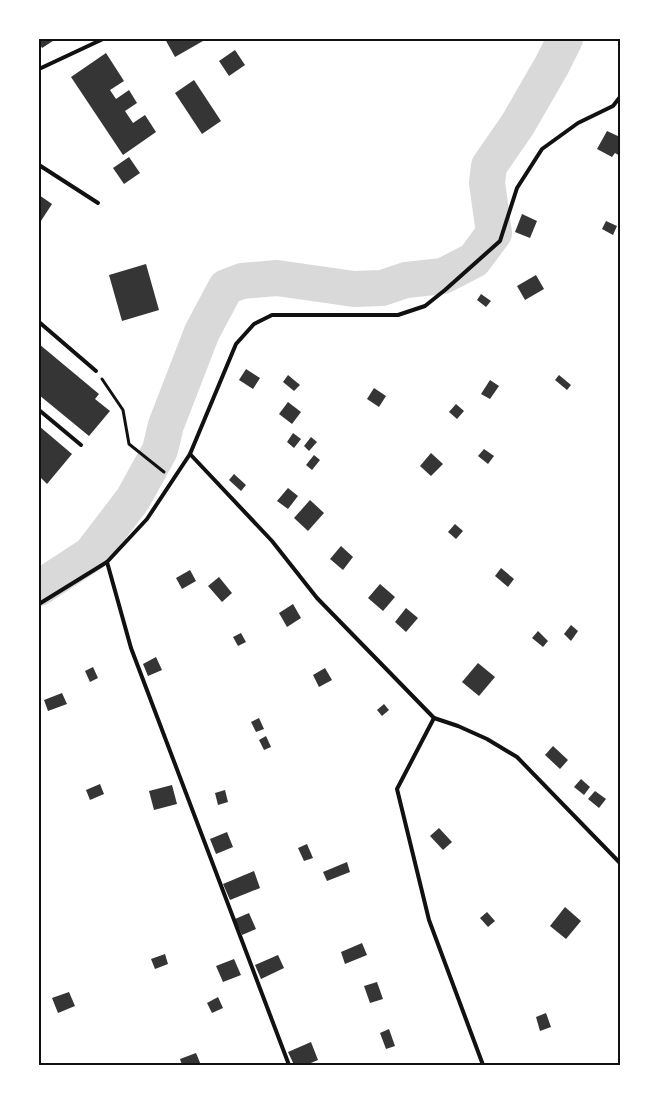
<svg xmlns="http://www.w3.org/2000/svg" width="659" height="1104" font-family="'PT Sans',sans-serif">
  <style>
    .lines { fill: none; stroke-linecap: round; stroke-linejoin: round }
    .river { stroke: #d9d9d9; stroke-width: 36 }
    .building { fill: #353535 }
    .path { stroke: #111; stroke-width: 3 }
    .service { stroke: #111; stroke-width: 4 }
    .neatline { fill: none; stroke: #111; stroke-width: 2 }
  </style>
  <rect width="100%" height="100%" fill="#fff"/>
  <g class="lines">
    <!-- river -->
    <path class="river" d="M39,588L91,554L133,499L160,450L166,425L202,332L226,287L242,281L277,278L354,289L382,288L406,280L443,276L474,260L494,233L487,183L489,166L518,124L552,65L565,39"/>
  </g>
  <!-- building -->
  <g class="building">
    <path d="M39,39H56L42,48L39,43Z"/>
    <path d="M165,39H202L203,41L175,57Z"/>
    <path d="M235,50L245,65L229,76L219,61Z"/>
    <path d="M106,53L124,81L110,90L116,99L129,90L137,103L125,111L133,123L145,115L156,132L123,155L71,77Z"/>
    <path d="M194,80L221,121L202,134L175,93Z"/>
    <path d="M607,131L620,137V156L615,153L612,157L597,149Z"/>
    <path d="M129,157L140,173L124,184L113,168Z"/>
    <path d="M39,195L52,204L39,224Z"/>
    <path d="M522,214L537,221L530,238L515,232Z"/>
    <path d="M606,221L617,226L613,235L602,229Z"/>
    <path d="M146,264L159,310L122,321L109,275Z"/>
    <path d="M536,275L544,289L525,300L517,286Z"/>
    <path d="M481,294L491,301L486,307L477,300Z"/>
    <path d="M39,344L99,394L95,399L110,411L89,436L39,395Z"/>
    <path d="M246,369L260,378L253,389L239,380Z"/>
    <path d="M288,375L300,385L294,391L283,382Z"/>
    <path d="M559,375L571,385L567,390L555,380Z"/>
    <path d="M490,380L499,386L490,399L481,394Z"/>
    <path d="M374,388L386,396L379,407L367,399Z"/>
    <path d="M288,402L301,412L292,424L279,414Z"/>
    <path d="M456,404L464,411L457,419L449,412Z"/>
    <path d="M39,426L72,454L47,484L39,476Z"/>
    <path d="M293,433L301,439L294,448L287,442Z"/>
    <path d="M311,437L317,442L309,451L304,446Z"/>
    <path d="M484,449L494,456L488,464L478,456Z"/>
    <path d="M431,453L443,464L431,476L420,466Z"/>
    <path d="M314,455L320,460L312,470L306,465Z"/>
    <path d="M234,474L246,485L241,491L229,480Z"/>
    <path d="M288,488L298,496L288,509L277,501Z"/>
    <path d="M310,500L324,513L308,531L294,518Z"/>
    <path d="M455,524L463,531L456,539L448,532Z"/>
    <path d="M341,546L353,557L343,570L330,559Z"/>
    <path d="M501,568L514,579L508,587L495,576Z"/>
    <path d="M190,570L196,581L182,589L176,578Z"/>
    <path d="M219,577L232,593L222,602L208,586Z"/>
    <path d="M380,584L395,597L383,611L368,598Z"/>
    <path d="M293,604L301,618L287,627L279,613Z"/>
    <path d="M406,608L418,618L406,632L395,622Z"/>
    <path d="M571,625L578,631L571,641L564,634Z"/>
    <path d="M538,631L548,641L543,647L532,638Z"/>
    <path d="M241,633L246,642L238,646L233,637Z"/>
    <path d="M156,657L162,670L148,676L143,664Z"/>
    <path d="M478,663L495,677L479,696L462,682Z"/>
    <path d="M93,667L98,678L90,682L85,671Z"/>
    <path d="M325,668L332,680L319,687L313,675Z"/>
    <path d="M62,693L67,704L48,711L44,700Z"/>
    <path d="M384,704L389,710L382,716L377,710Z"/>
    <path d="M259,718L264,729L256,732L251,722Z"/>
    <path d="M266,736L271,747L264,750L259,740Z"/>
    <path d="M553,746L568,760L560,769L545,755Z"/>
    <path d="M581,779L590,787L584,795L574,787Z"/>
    <path d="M100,784L104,794L90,800L86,790Z"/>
    <path d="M172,785L177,804L154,810L149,791Z"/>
    <path d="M225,790L228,802L218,805L215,793Z"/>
    <path d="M595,791L606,799L599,808L588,799Z"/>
    <path d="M439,828L452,842L443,850L430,836Z"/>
    <path d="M227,832L233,847L216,854L210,839Z"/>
    <path d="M307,844L313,858L304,861L298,848Z"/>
    <path d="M347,862L350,872L327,881L323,872Z"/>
    <path d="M254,871L260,888L230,900L223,884Z"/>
    <path d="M565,907L581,921L566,939L550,926Z"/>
    <path d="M487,912L495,921L488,927L480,918Z"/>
    <path d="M249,913L256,929L242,935L235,919Z"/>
    <path d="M362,943L367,955L345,964L341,952Z"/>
    <path d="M165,954L168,964L155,969L151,959Z"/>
    <path d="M278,955L284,968L261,979L255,965Z"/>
    <path d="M234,959L241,975L223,982L216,966Z"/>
    <path d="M377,982L383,999L370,1003L364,986Z"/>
    <path d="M69,992L75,1006L58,1013L52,998Z"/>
    <path d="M218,997L223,1008L212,1013L207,1003Z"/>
    <path d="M546,1013L551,1027L540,1031L536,1017Z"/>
    <path d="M389,1029L395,1046L386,1049L380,1033Z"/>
    <path d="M311,1042L318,1060L306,1065H294L288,1052Z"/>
    <path d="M196,1053L201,1065H182L180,1059Z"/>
  </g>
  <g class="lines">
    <!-- path -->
    <path class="path" d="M102,379L123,410L129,444L164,472"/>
    <!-- service -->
    <g class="service">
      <path d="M39,69L103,39"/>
      <path d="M620,97L613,106L578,123L542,149L517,188L500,241L445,290L425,306L398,315H272L254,324L236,344L190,454L272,541L317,598L434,718L458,726L487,739L517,757L620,863"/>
      <path d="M39,165L98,203"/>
      <path d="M39,322L96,371"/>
      <path d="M39,410L81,445"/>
      <path d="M190,454L147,519L107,562L131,648L289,1065"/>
      <path d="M39,604L107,562"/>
      <path d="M434,718L397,789L429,920L483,1065"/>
    </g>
  </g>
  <!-- border -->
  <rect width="659" height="1104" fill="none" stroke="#ffffff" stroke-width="80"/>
  <rect x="40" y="40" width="579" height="1024" class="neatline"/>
</svg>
